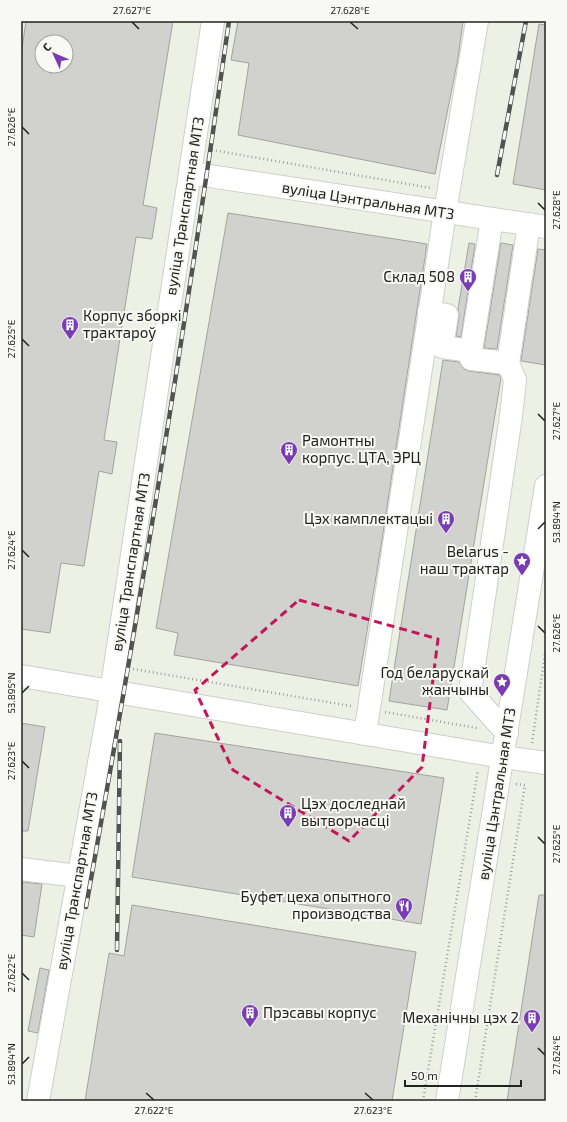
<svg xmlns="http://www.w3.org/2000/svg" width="567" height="1122" font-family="'Exo 2',sans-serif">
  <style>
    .built { fill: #edf0e5; fill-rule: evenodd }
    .building { fill: #d1d2ce; stroke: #a2a39f; fill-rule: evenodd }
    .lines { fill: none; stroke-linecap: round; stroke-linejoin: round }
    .minor-casing { stroke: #cecfcc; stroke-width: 24 }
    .path { stroke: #9f9f9d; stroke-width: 2.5; stroke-dasharray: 1 3; stroke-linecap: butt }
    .minor { stroke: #fff; stroke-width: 22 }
    .rail-casing { stroke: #525351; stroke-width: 4.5 }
    .rail { stroke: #f8f8f5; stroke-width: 3; stroke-dasharray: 9; stroke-linecap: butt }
    .marked { fill: none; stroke: #c2185b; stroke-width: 3; stroke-dasharray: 8 5; stroke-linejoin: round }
    .ticks { fill: none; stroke: #222321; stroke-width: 1.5 }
    .labels { text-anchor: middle; stroke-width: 4; stroke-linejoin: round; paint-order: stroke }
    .street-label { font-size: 15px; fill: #222321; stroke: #f8f8f5 }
    .poi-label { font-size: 15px; fill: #222321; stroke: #f8f8f5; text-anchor: end }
    .neatline { fill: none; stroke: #222321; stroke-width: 1.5 }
    .ticks-label { font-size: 10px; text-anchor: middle; fill: #222321 }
  </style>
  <rect width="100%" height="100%" fill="#f8f8f5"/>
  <!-- built -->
  <path class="built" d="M21,21H546V1101H21ZM42,42H66V66H42Z"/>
  <!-- building -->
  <g class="building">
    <path d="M26,21H173L143,205L157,208L152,239L136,237L104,440L117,442L112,474L99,471L84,566L61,563L50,633L21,629V55ZM42,42H66V66H42Z"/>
    <path d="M238,21H463L458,58L435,174L238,135L249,63L231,60Z"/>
    <path d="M539,24L546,25V190L513,184Z"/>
    <path d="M228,213L427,244L381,546L358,686L174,655L178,633L156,628Z"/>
    <path d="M469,243L475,244L461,337L456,336L459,317L458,309Z"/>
    <path d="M501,243L513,245L497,349L484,348Z"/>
    <path d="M538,249L546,250V365L521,361Z"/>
    <path d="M443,360L459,362L464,369L469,371L499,375L501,378L447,710L389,701Z"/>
    <path d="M21,723L45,727L28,831H21Z"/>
    <path d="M155,733L444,778L421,924L132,877Z"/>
    <path d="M21,882L42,884L34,937L21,935Z"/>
    <path d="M539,895H546V1101H507Z"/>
    <path d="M132,905L416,952L392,1101H85L109,953L124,956Z"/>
    <path d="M40,968L49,970L38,1033L28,1031Z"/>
  </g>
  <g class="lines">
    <defs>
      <g id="minor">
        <path d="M190,173L546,227"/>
        <path d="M429,312L447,315L442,347L471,351V359L508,363L529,224"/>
        <path d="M471,351L492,219"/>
        <path d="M21,676L503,757L546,763"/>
        <path d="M507,733L470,692L511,416L515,380L508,363"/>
        <path d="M365,734L445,212L477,21"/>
        <path d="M21,869L78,876"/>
        <path d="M38,1101L108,713L213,21"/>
        <path d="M447,1101L546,486"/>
      </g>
    </defs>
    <!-- minor casing -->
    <use href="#minor" class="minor-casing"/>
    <!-- path -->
    <g class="path">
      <path d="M212,150L431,188"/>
      <path d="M133,669L351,706"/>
      <path d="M385,712L477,728"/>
      <path d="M532,743L546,647"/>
      <path d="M423,1101L478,770"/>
      <path d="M475,1101L525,785L515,784"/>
    </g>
    <!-- minor -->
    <use href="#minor" class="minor"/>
    <defs>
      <g id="rail">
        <path d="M497,175L526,21"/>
        <path d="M86,907C139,613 187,317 229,21"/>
        <path d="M117,950L120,741"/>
      </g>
    </defs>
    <!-- rail casing -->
    <use href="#rail" class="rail-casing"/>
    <!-- rail -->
    <use href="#rail" class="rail"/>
  </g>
  <!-- marked area -->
  <path class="marked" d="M299,600L438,639L422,767L349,841L233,770L195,690Z"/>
  <!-- ticks -->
  <path class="ticks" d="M132,22L139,29M350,22L358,29M22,127L29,134M538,203L545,210M22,339L29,346M538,414L545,421M538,529L545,522M22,550L29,557M538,626L545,633M22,693L29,686M22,761L29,768M538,837L545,844M22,973L29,980M538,1048L545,1055M22,1064L29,1057M146,1093L154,1100M365,1093L373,1100"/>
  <!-- icons -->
  <defs>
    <symbol id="building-pin" viewBox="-11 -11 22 30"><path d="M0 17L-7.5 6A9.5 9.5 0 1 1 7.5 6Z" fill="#793cb2" stroke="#f8f8f5"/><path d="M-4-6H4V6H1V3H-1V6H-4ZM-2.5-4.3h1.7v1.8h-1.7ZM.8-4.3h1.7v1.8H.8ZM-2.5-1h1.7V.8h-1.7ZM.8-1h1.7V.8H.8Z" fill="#fff"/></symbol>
    <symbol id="sight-pin" viewBox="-11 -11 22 30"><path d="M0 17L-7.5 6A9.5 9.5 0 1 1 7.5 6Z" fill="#793cb2" stroke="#f8f8f5"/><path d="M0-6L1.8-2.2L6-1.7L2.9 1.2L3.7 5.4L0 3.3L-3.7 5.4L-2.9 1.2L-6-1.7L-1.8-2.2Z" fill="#fff"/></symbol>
    <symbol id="restaurant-pin" viewBox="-11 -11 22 30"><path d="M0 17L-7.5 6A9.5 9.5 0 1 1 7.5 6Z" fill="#793cb2" stroke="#f8f8f5"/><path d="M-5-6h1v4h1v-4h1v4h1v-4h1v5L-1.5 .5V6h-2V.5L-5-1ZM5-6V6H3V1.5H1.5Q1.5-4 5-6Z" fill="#fff"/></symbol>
  </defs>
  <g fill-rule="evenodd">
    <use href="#building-pin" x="458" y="267" width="20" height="27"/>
    <use href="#building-pin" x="60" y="315" width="20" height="27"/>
    <use href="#building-pin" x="279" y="440" width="20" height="27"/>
    <use href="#building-pin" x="436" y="509" width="20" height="27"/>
    <use href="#sight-pin" x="512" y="551" width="20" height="27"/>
    <use href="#sight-pin" x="492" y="672" width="20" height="27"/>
    <use href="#building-pin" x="278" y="803" width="20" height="27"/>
    <use href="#restaurant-pin" x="394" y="896" width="20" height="27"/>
    <use href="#building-pin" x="240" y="1003" width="20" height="27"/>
    <use href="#building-pin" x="522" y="1008" width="20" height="27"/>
  </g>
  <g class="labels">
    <!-- street labels -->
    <g class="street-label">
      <text transform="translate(368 201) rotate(9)" y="5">вуліца Цэнтральная МТЗ</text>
      <text transform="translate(185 206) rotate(-81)" y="5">вуліца Транспартная МТЗ</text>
      <text transform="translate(131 562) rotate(-81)" y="5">вуліца Транспартная МТЗ</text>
      <text transform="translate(497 794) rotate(-81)" y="5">вуліца Цэнтральная МТЗ</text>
      <text transform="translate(77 881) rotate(-80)" y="5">вуліца Транспартная МТЗ</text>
    </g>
    <!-- poi labels -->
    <g class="poi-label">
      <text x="455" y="282">Склад 508</text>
      <text x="83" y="321" text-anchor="start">Корпус зборкі<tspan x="83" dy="17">трактароў</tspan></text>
      <text x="302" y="446" text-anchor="start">Рамонтны<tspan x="302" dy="17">корпус. ЦТА, ЭРЦ</tspan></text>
      <text x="433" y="524">Цэх камплектацыі</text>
      <text x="509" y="557">Belarus -<tspan x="509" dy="17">наш трактар</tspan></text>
      <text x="489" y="678">Год беларускай<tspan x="489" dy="17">жанчыны</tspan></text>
      <text x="301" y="809" text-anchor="start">Цэх доследнай<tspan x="301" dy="17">вытворчасці</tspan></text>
      <text x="391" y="902">Буфет цеха опытного<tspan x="391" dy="17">производства</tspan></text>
      <text x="263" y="1018" text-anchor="start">Прэсавы корпус</text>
      <text x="519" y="1023">Механічны цэх 2</text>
    </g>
  </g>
  <!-- border -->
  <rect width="567" height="1122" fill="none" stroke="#f8f8f5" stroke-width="44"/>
  <!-- north arrow -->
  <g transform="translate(54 54) rotate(314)"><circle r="19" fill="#f8f8f5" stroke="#a2a3a0"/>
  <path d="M0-3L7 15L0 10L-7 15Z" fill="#793cb2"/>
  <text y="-6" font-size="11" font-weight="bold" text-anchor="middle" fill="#222321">С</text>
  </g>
  <!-- scale -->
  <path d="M405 1080v6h116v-6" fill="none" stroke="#222321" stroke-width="2"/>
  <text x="411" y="1080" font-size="12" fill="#222321" stroke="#f8f8f5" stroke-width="3" paint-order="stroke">50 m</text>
  <rect x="22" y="22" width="523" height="1078" class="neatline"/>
  <g class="ticks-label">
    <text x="132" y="14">27.627°E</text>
    <text x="350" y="14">27.628°E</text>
    <text transform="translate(11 127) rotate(-90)" y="4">27.626°E</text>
    <text transform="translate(556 210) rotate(-90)" y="4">27.628°E</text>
    <text transform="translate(11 339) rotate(-90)" y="4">27.625°E</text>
    <text transform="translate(556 421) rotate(-90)" y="4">27.627°E</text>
    <text transform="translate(556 522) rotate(-90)" y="4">53.894°N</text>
    <text transform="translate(11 550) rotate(-90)" y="4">27.624°E</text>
    <text transform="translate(556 633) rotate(-90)" y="4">27.626°E</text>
    <text transform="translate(11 693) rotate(-90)" y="4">53.895°N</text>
    <text transform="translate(11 761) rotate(-90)" y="4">27.623°E</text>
    <text transform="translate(556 844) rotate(-90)" y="4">27.625°E</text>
    <text transform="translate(11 973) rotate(-90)" y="4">27.622°E</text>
    <text transform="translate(556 1055) rotate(-90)" y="4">27.624°E</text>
    <text transform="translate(11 1064) rotate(-90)" y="4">53.894°N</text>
    <text x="154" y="1114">27.622°E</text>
    <text x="373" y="1114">27.623°E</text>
  </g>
</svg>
